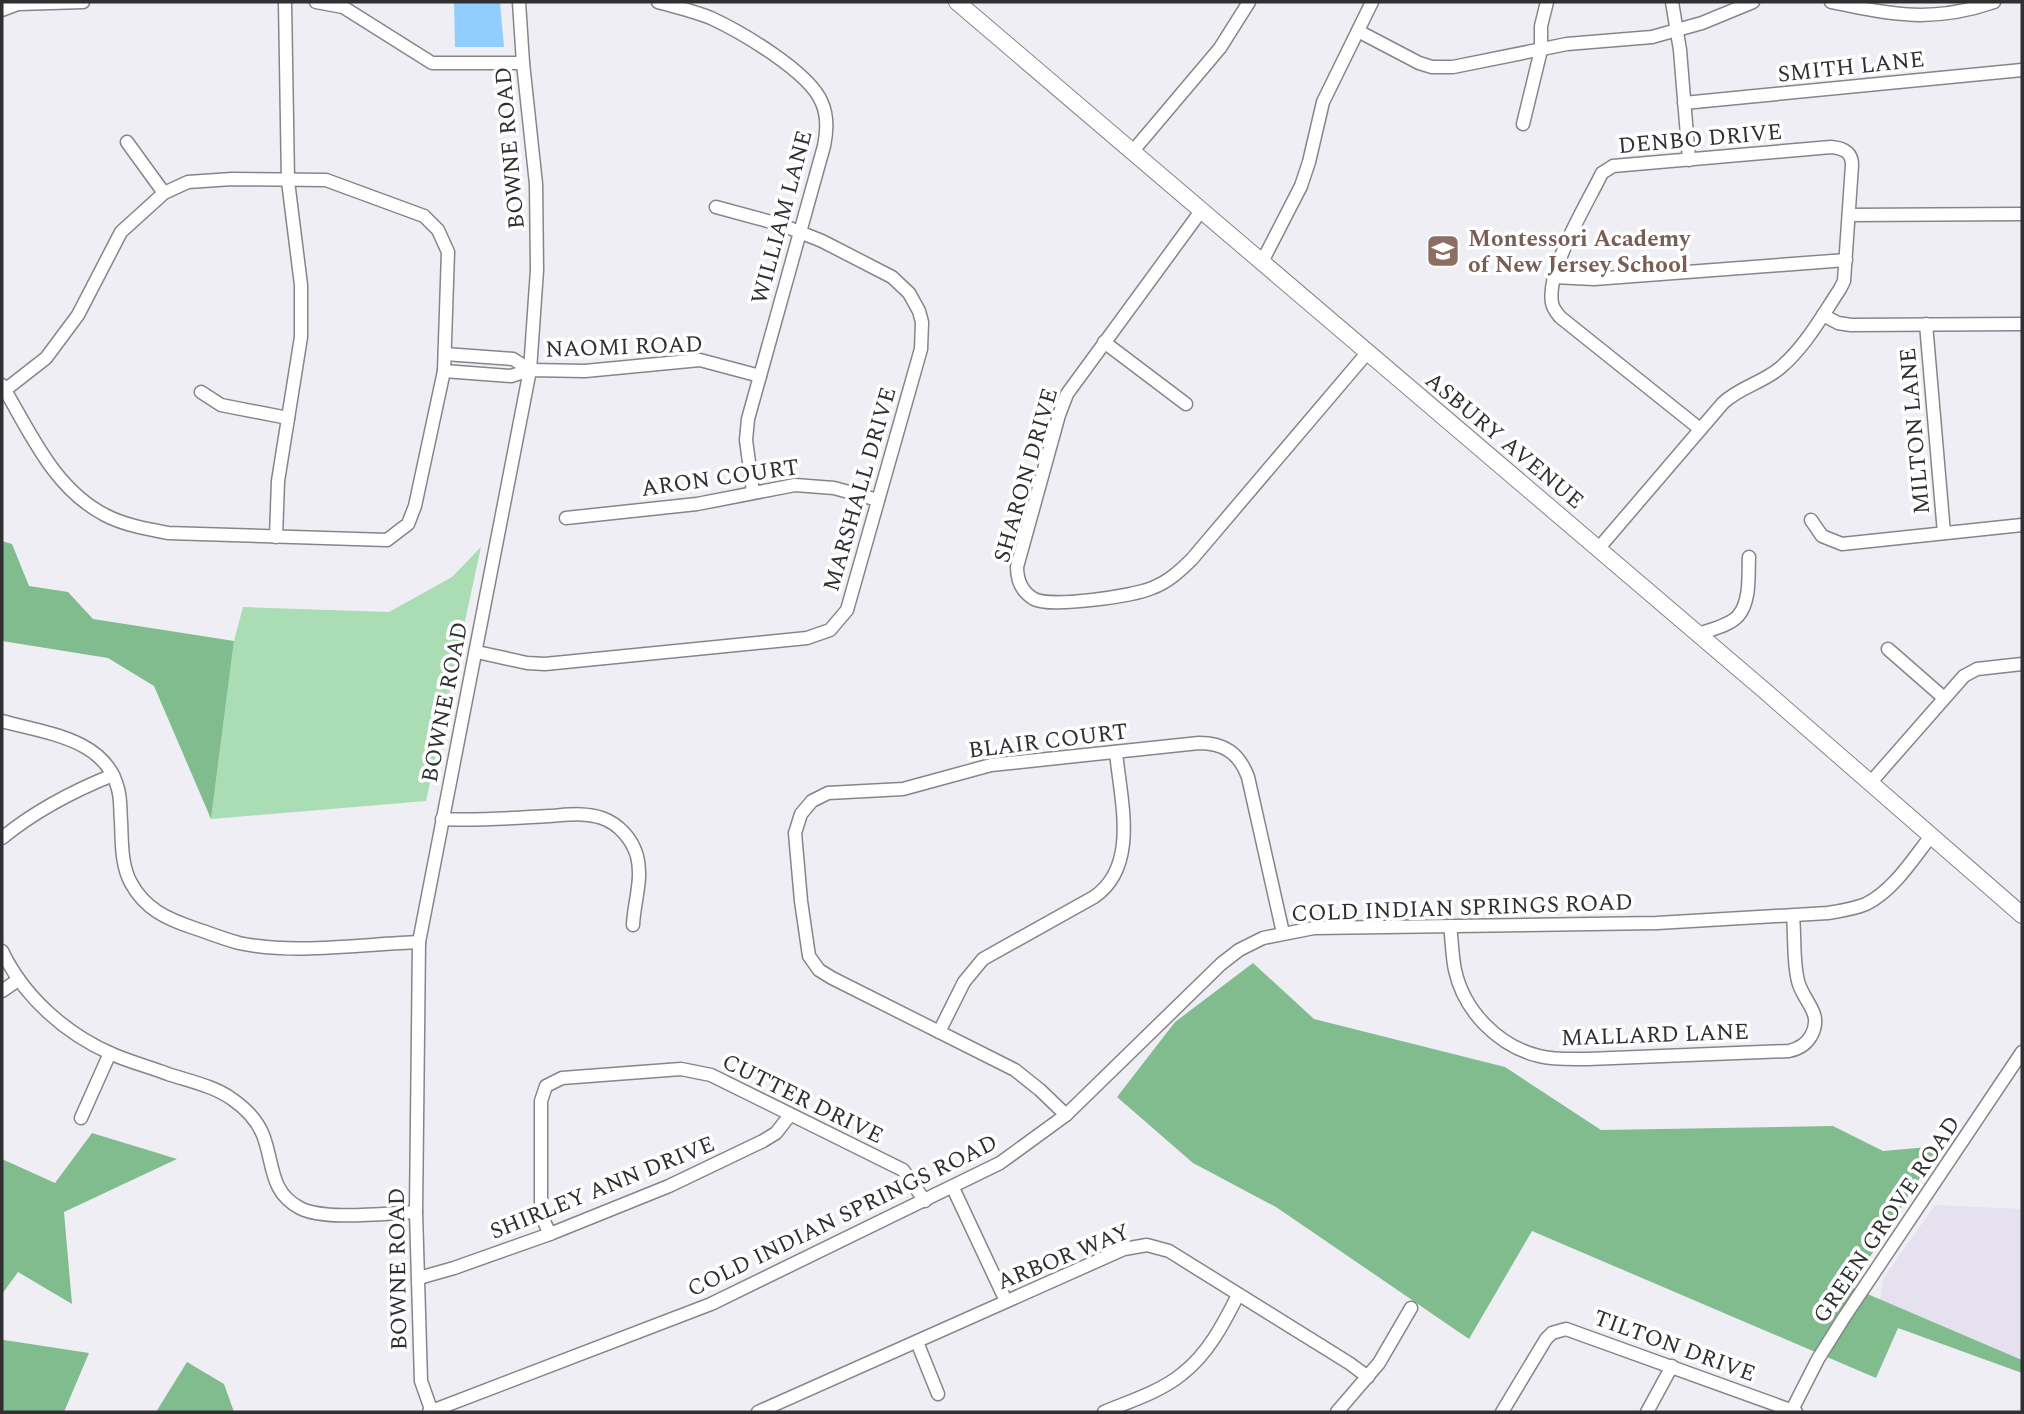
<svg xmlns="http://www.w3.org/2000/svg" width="2024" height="1414" font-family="Spectral,serif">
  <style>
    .built { fill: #e5e1ef }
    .green { fill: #aaddb4 }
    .forest { fill: #80bc8d }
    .water { fill: #91cefe }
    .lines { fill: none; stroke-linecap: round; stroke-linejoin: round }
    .minor-casing { stroke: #86858a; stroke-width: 15 }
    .major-casing { stroke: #86858a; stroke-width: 18 }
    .minor { stroke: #fff; stroke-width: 12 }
    .major { stroke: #fff; stroke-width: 16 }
    .labels { text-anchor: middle; stroke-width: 7; stroke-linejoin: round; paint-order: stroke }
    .street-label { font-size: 23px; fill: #302f31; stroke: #fff }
    .education-label { font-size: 23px; font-weight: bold; fill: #785e54; stroke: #fff; text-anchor: start }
  </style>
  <rect width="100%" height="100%" fill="#f0eef5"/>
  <!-- built -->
  <path class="built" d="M1935,1205L2022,1209V1360L1880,1300L1883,1279Z"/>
  <!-- green -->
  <path class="green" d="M481,547L426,801L211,819L234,641L243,607L389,612L452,577Z"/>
  <!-- forest -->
  <g class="forest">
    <path d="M2,541L12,544L29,586L68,592L93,619L234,641L211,819L154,686L108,658L2,641Z"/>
    <path d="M1253,963L1314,1019L1505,1067L1601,1130L1833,1126L1883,1151L1940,1146L1851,1287L2022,1360V1373L1898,1328L1876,1378L1532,1231L1469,1339L1276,1207L1193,1163L1117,1097L1175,1022Z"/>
    <path d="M92,1133L177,1159L64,1212L72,1304L18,1272L2,1294V1159L55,1183Z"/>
    <path d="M2,1338L4,1340L89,1353L64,1412H2Z"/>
    <path d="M187,1362L224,1384L234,1412H156Z"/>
  </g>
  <!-- water -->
  <path class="water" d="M454,2H500L504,47H455Z"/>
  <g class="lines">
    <defs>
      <g id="minor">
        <path d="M316,2L343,7L432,63H523"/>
        <path d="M658,2C676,7 694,11 711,18C741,32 810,72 822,103C828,117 827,132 824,146L748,419L746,440L753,492"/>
        <path d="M1672,2L1680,50L1689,160"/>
        <path d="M1831,2C1893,15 1933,23 1994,2"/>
        <path d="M2,10L18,4L83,2"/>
        <path d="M1358,31L1419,63L1432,67H1453L1567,44L1652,37L1702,23L1753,2"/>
        <path d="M1684,103L2022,70"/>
        <path d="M1523,124L1541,50V26L1547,2"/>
        <path d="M127,142L164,193"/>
        <path d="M1133,151L1220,48L1249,2"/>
        <path d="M1201,211L1067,394L1059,415L1017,567C1017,580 1022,592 1034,599C1051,608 1134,596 1152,588C1168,582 1180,571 1192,559L1367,353"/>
        <path d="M1849,215L2022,214"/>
        <path d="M1262,262L1301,186L1309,162L1323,102L1372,2"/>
        <path d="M1553,277L1594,279L1846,260"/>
        <path d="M1823,315L1838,323L1851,325L2022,324"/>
        <path d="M1926,324L1944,533"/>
        <path d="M1104,342L1186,404"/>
        <path d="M445,354L513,359L530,370"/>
        <path d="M444,371L511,376L530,370L585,371L700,360L760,376"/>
        <path d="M2,385L5,390C32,436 55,489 105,515C124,525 147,529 168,533L387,540L408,524L415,506L444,371L448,252L438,230L424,216L326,180L232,179L188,182L164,193L121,232L78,315L46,358L5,390"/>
        <path d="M201,392L221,405L288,418"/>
        <path d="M566,518L697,504L795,485L834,488L878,500"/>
        <path d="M1811,520L1822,536L1842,544L2022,525"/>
        <path d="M276,537L278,481L301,337V285L288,181L285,2"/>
        <path d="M1598,549L1723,403C1740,387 1762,383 1780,368C1805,347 1822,316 1840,289L1844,281L1852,165C1852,152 1843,148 1831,147L1613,166L1602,173C1587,204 1546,270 1552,303C1553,309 1557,313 1560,317L1700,429"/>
        <path d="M1698,634C1709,630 1729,626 1738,616C1751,601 1748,575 1749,557"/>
        <path d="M1888,649L1944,698"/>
        <path d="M477,652L527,663L545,664L807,638L830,630L847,610L921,349L922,322L919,311L909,293L892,277L822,241L782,225L716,207"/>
        <path d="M2,721C44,733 106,738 118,789C121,799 120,811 121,821C122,842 121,865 131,883C145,909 167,919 194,928C209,933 224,939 239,943C294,955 364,944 419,942"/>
        <path d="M1871,782L1964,676L1977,669L2022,664"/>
        <path d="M442,819C478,821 513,818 549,816C566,815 586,812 602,818C619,824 632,839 637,856C643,879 634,902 633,925"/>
        <path d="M2,838C35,811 73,791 113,775"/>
        <path d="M1450,926C1452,940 1452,956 1455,970C1464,1011 1498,1046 1539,1056C1555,1060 1572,1059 1588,1059L1789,1051C1798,1049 1806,1045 1811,1036C1824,1013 1803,1002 1798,981C1793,961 1795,937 1793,916"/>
        <path d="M2,951C24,997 66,1034 112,1054C130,1062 150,1067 168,1074C189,1081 214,1086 232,1099C245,1108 257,1120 263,1135C274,1163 269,1192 300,1208C324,1221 387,1213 416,1212"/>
        <path d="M2,991L18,980"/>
        <path d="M939,1032L964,982L983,959L1094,897C1140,866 1120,798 1116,752"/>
        <path d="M1066,1115L1040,1090L1015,1070L832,978L819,970L809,956L801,901L795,833L801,814L812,801L828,793L903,789L991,765L1199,743C1224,743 1239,753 1248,777L1283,933"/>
        <path d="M81,1118L110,1053"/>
        <path d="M953,1188L1006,1301"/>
        <path d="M550,1234L541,1215V1101L546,1086L562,1078L681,1069L711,1075L903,1170L925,1201"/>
        <path d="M419,1278L454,1268L550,1234L669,1186L763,1141L776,1133L790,1115"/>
        <path d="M917,1342L938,1394"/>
        <path d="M429,1412L711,1304L1000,1163L1066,1115L1221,964L1239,950L1263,938L1314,928L1657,923L1828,913C1841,911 1854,909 1866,904C1893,891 1913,859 1931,836"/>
        <path d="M432,1412L421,1381L416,1212L419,942L530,370L537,270L536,184L523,63L519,2"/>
        <path d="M758,1412L1124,1249L1147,1245L1169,1251L1349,1363L1368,1377"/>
        <path d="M1104,1412C1130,1401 1160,1392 1182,1374C1208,1354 1224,1323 1238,1295"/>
        <path d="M1337,1412L1379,1363L1411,1308"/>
        <path d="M1502,1412L1546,1339L1552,1333L1566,1329L1796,1412"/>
        <path d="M1647,1412L1672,1366"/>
        <path d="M1791,1412L1818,1359L1843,1319L2022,1052"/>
      </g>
      <path id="major" d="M957,2L1765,691L2022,915"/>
    </defs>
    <!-- minor casing -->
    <use href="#minor" class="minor-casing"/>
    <!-- major casing -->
    <use href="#major" class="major-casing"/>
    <!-- minor -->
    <use href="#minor" class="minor"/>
    <!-- major -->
    <use href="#major" class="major"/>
  </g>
  <!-- icons -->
  <defs>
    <symbol id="school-square" viewBox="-11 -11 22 22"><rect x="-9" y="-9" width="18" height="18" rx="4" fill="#8d6e63" stroke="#fff"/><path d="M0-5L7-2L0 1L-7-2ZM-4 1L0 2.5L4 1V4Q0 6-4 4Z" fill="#fff"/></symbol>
  </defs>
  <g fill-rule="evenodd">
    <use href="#school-square" x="1424" y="232" width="38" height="38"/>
  </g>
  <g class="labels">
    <!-- street labels -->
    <g class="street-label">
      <text transform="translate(1851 66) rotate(-6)" y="8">SMITH LANE</text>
      <text transform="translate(1700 138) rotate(-5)" y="8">DENBO DRIVE</text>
      <text transform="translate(509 148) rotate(-95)" y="8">BOWNE ROAD</text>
      <text transform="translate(781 217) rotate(-75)" y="8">WILLIAM LANE</text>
      <text transform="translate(624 346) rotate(-2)" y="8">NAOMI ROAD</text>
      <text transform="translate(1914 431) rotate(-95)" y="8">MILTON LANE</text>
      <text transform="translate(1505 440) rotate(40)" y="8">ASBURY AVENUE</text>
      <text transform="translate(1025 475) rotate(-74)" y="8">SHARON DRIVE</text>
      <text transform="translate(720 477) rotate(-8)" y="8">ARON COURT</text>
      <text transform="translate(859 489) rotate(-74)" y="8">MARSHALL DRIVE</text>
      <text transform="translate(444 702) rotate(-79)" y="8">BOWNE ROAD</text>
      <text transform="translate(1048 740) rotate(-7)" y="8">BLAIR COURT</text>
      <text transform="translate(1462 907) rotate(-2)" y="8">COLD INDIAN SPRINGS ROAD</text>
      <text transform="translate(1655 1034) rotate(-2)" y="8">MALLARD LANE</text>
      <text transform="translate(803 1098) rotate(26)" y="8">CUTTER DRIVE</text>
      <text transform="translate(602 1187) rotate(-22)" y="8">SHIRLEY ANN DRIVE</text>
      <text transform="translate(842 1215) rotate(-26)" y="8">COLD INDIAN SPRINGS ROAD</text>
      <text transform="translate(1886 1219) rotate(-56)" y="8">GREEN GROVE ROAD</text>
      <text transform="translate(1063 1256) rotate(-22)" y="8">ARBOR WAY</text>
      <text transform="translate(397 1269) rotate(-91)" y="8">BOWNE ROAD</text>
      <text transform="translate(1675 1345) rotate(20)" y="8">TILTON DRIVE</text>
    </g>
    <!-- education labels -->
    <g class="education-label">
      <text x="1468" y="246">Montessori Academy<tspan x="1468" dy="26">of New Jersey School</tspan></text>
    </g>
  </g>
  <!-- border -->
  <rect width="2024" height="1414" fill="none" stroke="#302f31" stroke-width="7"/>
</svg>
